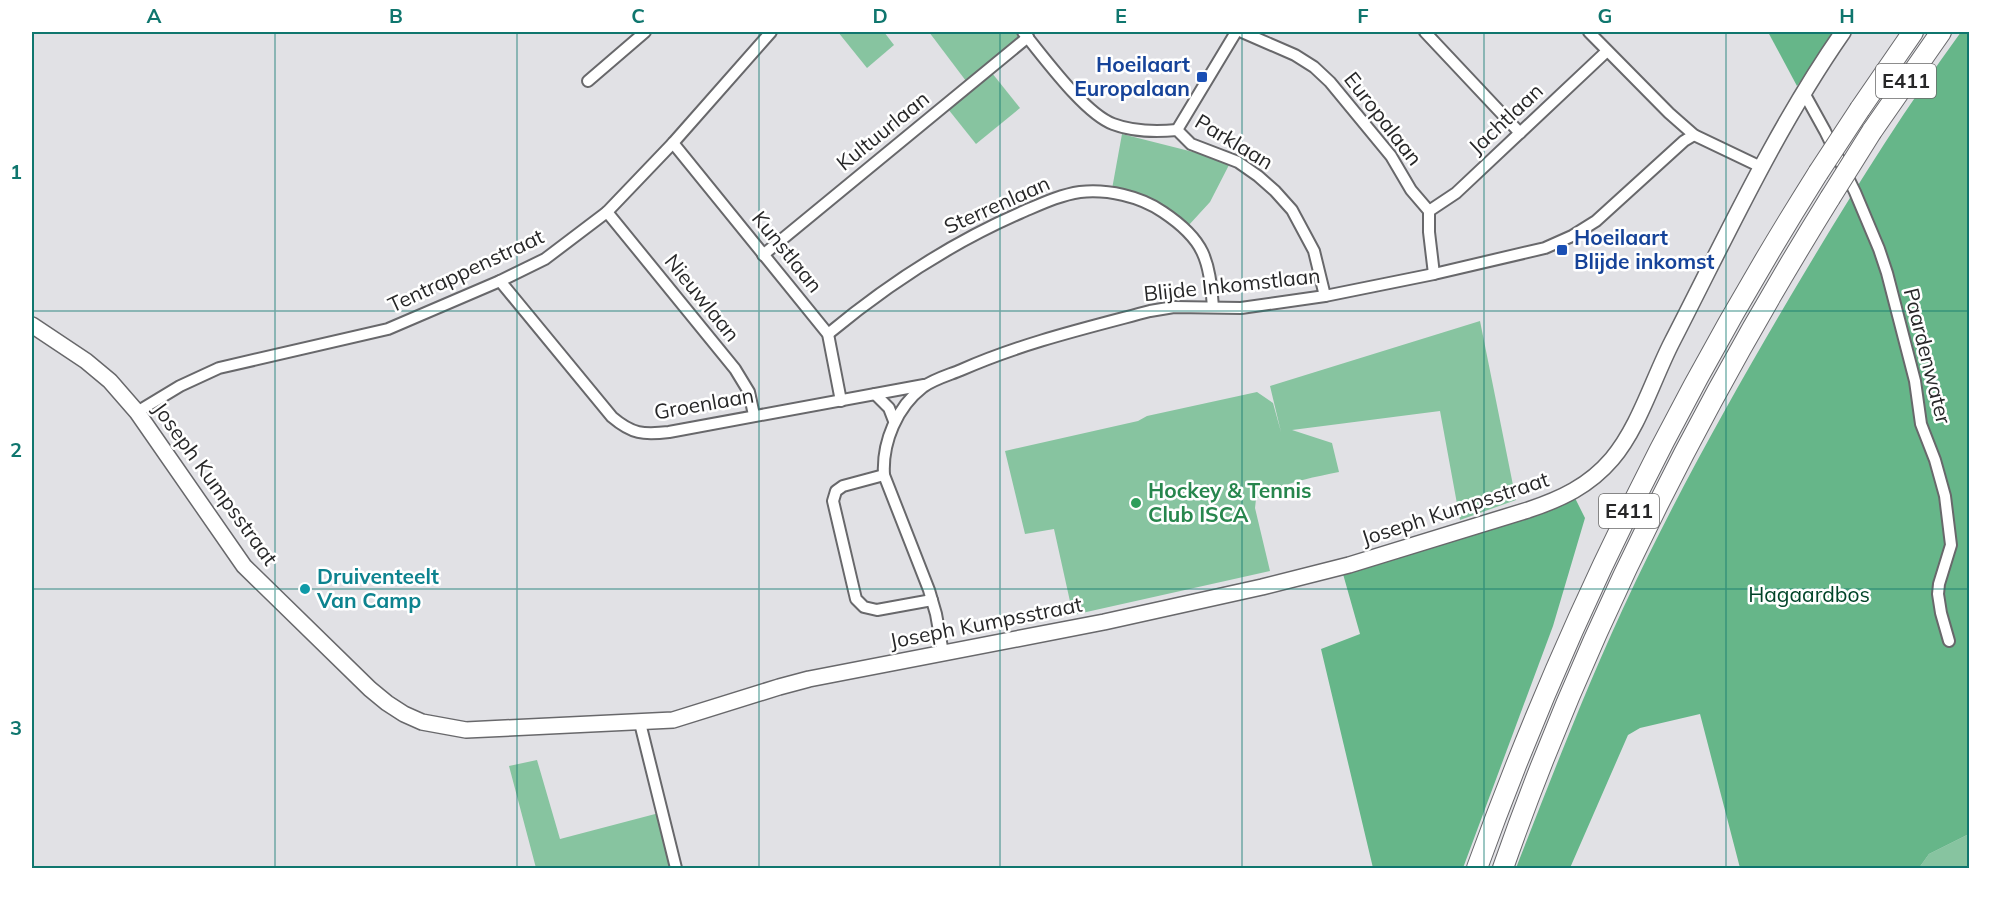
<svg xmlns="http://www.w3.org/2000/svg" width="2001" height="900" font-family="Mulish,sans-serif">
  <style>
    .green { fill: #87c4a0 }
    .forest { fill: #66b689 }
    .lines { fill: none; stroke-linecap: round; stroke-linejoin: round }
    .street-casing { stroke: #68686b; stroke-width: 14 }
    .secondary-casing { stroke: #68686b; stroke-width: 18 }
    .highway-casing { stroke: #68686b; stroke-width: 22 }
    .street { stroke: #fff; stroke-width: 10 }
    .secondary { stroke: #fff; stroke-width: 15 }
    .highway { stroke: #fff; stroke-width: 20 }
    .highway-bridge-casing { stroke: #68686b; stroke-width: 22; stroke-linecap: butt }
    .highway-bridge { stroke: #fff; stroke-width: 20 }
    .grid { fill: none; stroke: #0f766e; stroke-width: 1.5; stroke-opacity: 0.55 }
    .transit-dot { fill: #1a4fb4; stroke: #fff; stroke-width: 2 }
    .leisure-dot { fill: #2e9e5b; stroke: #fff; stroke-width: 2 }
    .culture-dot { fill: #0f9aa8; stroke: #fff; stroke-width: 2 }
    .labels { text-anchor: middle; stroke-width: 5; stroke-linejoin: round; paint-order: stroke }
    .shield { fill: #fff; stroke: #686868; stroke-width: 1.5 }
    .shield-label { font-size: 20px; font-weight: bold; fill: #272728 }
    .transit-label { font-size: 21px; font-weight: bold; fill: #164399; stroke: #fff; text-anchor: end }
    .street-label { font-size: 21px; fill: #272728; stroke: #fff }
    .leisure-label { font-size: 21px; font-weight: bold; fill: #27864d; stroke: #fff; text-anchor: start }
    .culture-label { font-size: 21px; font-weight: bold; fill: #0d838f; stroke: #fff; text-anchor: start }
    .park-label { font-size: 21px; fill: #004428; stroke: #fff }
    .neatline { fill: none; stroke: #0f766e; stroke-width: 2 }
    .grid-label { font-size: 20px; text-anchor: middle; font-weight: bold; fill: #0f766e }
  </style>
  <rect width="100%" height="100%" fill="#e1e1e5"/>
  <!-- green -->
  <g class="green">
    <path d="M838,32H884L894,45L867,68Z"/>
    <path d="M929,32H1018L1021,36L966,81Z"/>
    <path d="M992,73L1020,108L976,144L948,109Z"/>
    <path d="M1122,134L1213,157L1229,165L1210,202L1188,226C1161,202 1146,197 1112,189Z"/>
    <path d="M1480,321L1516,500L1460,520L1440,411L1292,430L1332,443L1339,472C1310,478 1282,483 1256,499L1255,508L1270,571L1073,615L1054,529L1025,534L1005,451L1138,421L1147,416L1257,392L1273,403L1281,432L1270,386Z"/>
    <path d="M537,760L560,839L659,813L675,868H536L509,766Z"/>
    <path d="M1969,834V868H1919L1929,854Z"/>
  </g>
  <!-- forest -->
  <g class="forest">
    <path d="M1768,32H1838L1797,86Z"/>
    <path d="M1961,32H1969V834L1929,854L1919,868H1740L1700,714L1640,728L1628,735L1570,868H1516C1557,763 1598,657 1648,556C1692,467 1740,382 1790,297C1844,206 1899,117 1961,32Z"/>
    <path d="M1574,496L1585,518L1553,626L1463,868H1373L1321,649L1360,634L1343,574Z"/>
  </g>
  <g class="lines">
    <defs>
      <g id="street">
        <path d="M1023,32C1044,57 1084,113 1113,124C1134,132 1155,132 1177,130L1191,144L1238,162L1258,176L1275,191L1292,210L1314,251L1325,296"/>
        <path d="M1242,32L1295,55L1314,67L1330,82L1391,156L1411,190L1429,211V232L1434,274"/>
        <path d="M1425,32L1520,133"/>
        <path d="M1589,32L1669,113L1694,135L1761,167"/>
        <path d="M588,81L645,32"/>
        <path d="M1804,93L1825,131L1855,192L1879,249L1887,273L1915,381L1921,424L1935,460L1945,496L1951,545L1939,584L1938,594L1941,613L1949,641"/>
        <path d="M1177,130L1236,32"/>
        <path d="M673,143L828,334L841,401"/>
        <path d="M1429,211L1456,193L1607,51"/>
        <path d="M607,212L735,369L749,392L754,415"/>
        <path d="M763,255L1028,37"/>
        <path d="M500,281L612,417C632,434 643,435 669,432L924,385"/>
        <path d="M828,334C887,285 949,244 1020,213C1039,205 1059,195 1080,192C1107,189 1140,196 1163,212C1205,240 1209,259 1213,307"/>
        <path d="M875,394L889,408L894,421"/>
        <path d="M137,412L180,386L219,368L388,329L500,281L545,259L607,212L673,143L771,32"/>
        <path d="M884,475L843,486L836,491L833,501L856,599L864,607L877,610L932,600"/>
        <path d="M943,653L936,614L929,590L884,475C882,442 897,407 923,387C934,379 949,375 961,370C1022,343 1086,328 1150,311L1174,307L1241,308L1325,296L1434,274L1545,248L1572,236L1596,221L1684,141L1694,135"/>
        <path d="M640,723L676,868"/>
      </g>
      <path id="secondary" d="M32,325L86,361L110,381L137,412L244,566L370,689L387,703L404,714L422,722L466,730L673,720L779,687L809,679L1104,622L1262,587L1349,565L1528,510C1561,499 1589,486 1612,459C1639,427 1653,379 1672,342C1726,237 1776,128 1843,32"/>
      <g id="highway">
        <path d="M1860,109L1913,32"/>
        <path d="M1872,131L1941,32"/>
        <path d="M1477,868C1565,625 1680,392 1818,173"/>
        <path d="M1503,868C1585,634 1699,409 1830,198"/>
      </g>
    </defs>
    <!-- street casing -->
    <use href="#street" class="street-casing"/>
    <!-- secondary casing -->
    <use href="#secondary" class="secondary-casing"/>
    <!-- highway casing -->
    <use href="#highway" class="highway-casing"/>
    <!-- street -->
    <use href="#street" class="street"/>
    <!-- secondary -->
    <use href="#secondary" class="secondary"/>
    <!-- highway -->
    <use href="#highway" class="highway"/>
    <defs>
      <g id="highway-bridge">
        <path d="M1818,173L1860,109"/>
        <path d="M1830,198L1872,131"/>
      </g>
    </defs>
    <!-- highway-bridge casing -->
    <use href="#highway-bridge" class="highway-bridge-casing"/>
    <!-- highway-bridge -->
    <use href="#highway-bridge" class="highway-bridge"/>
  </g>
  <!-- grid -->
  <path class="grid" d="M275,32V868M517,32V868M759,32V868M1000,32V868M1242,32V868M1484,32V868M1726,32V868M32,311H1970M32,589H1970"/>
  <!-- markers -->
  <g class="transit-dot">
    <rect x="1196" y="71" width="12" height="12" rx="3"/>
    <rect x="1556" y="244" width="12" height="12" rx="3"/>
  </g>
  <circle class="leisure-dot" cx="1136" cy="503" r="6"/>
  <circle class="culture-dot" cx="305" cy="589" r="6"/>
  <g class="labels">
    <!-- shield labels -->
    <g class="shield">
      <rect x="1876" y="64" width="60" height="34" rx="4.5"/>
      <rect x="1599" y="494" width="60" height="34" rx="4.5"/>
    </g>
    <g class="shield-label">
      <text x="1906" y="88">E411</text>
      <text x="1629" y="518">E411</text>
    </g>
    <!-- transit labels -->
    <g class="transit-label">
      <text x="1190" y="72">Hoeilaart<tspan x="1190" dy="24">Europalaan</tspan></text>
      <text x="1574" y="245" text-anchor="start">Hoeilaart<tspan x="1574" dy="24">Blijde inkomst</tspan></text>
    </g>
    <!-- street labels -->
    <g class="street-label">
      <text transform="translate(1383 119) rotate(52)" y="7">Europalaan</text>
      <text transform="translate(1506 119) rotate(-43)" y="7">Jachtlaan</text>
      <text transform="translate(883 131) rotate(-39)" y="7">Kultuurlaan</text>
      <text transform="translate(1234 142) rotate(31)" y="7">Parklaan</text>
      <text transform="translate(997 205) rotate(-24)" y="7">Sterrenlaan</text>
      <text transform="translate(787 252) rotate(51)" y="7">Kunstlaan</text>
      <text transform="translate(466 271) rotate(-25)" y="7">Tentrappenstraat</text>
      <text transform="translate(1232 285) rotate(-6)" y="7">Blijde Inkomstlaan</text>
      <text transform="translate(702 298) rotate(51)" y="7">Nieuwlaan</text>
      <text transform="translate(1927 356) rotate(76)" y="7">Paardenwater</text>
      <text transform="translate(704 404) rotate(-10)" y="7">Groenlaan</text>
      <text transform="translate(215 484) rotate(54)" y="7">Joseph Kumpsstraat</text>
      <text transform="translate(1455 509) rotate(-18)" y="7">Joseph Kumpsstraat</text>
      <text transform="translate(986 623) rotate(-11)" y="7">Joseph Kumpsstraat</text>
    </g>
    <!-- leisure labels -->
    <g class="leisure-label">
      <text x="1148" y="498">Hockey &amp; Tennis<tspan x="1148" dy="24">Club ISCA</tspan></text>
    </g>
    <!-- culture labels -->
    <g class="culture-label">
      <text x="317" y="584">Druiventeelt<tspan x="317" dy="24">Van Camp</tspan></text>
    </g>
    <!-- park labels -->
    <g class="park-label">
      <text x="1809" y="602">Hagaardbos</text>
    </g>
  </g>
  <!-- border -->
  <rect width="2001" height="900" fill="none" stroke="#ffffff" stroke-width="66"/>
  <rect x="33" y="33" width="1935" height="834" class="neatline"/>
  <g class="grid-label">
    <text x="154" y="23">A</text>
    <text x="396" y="23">B</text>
    <text x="638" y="23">C</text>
    <text x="880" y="23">D</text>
    <text x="1121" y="23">E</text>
    <text x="1363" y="23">F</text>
    <text x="1605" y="23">G</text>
    <text x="1847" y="23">H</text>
    <text x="16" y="179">1</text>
    <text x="16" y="457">2</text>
    <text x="16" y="735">3</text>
  </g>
</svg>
